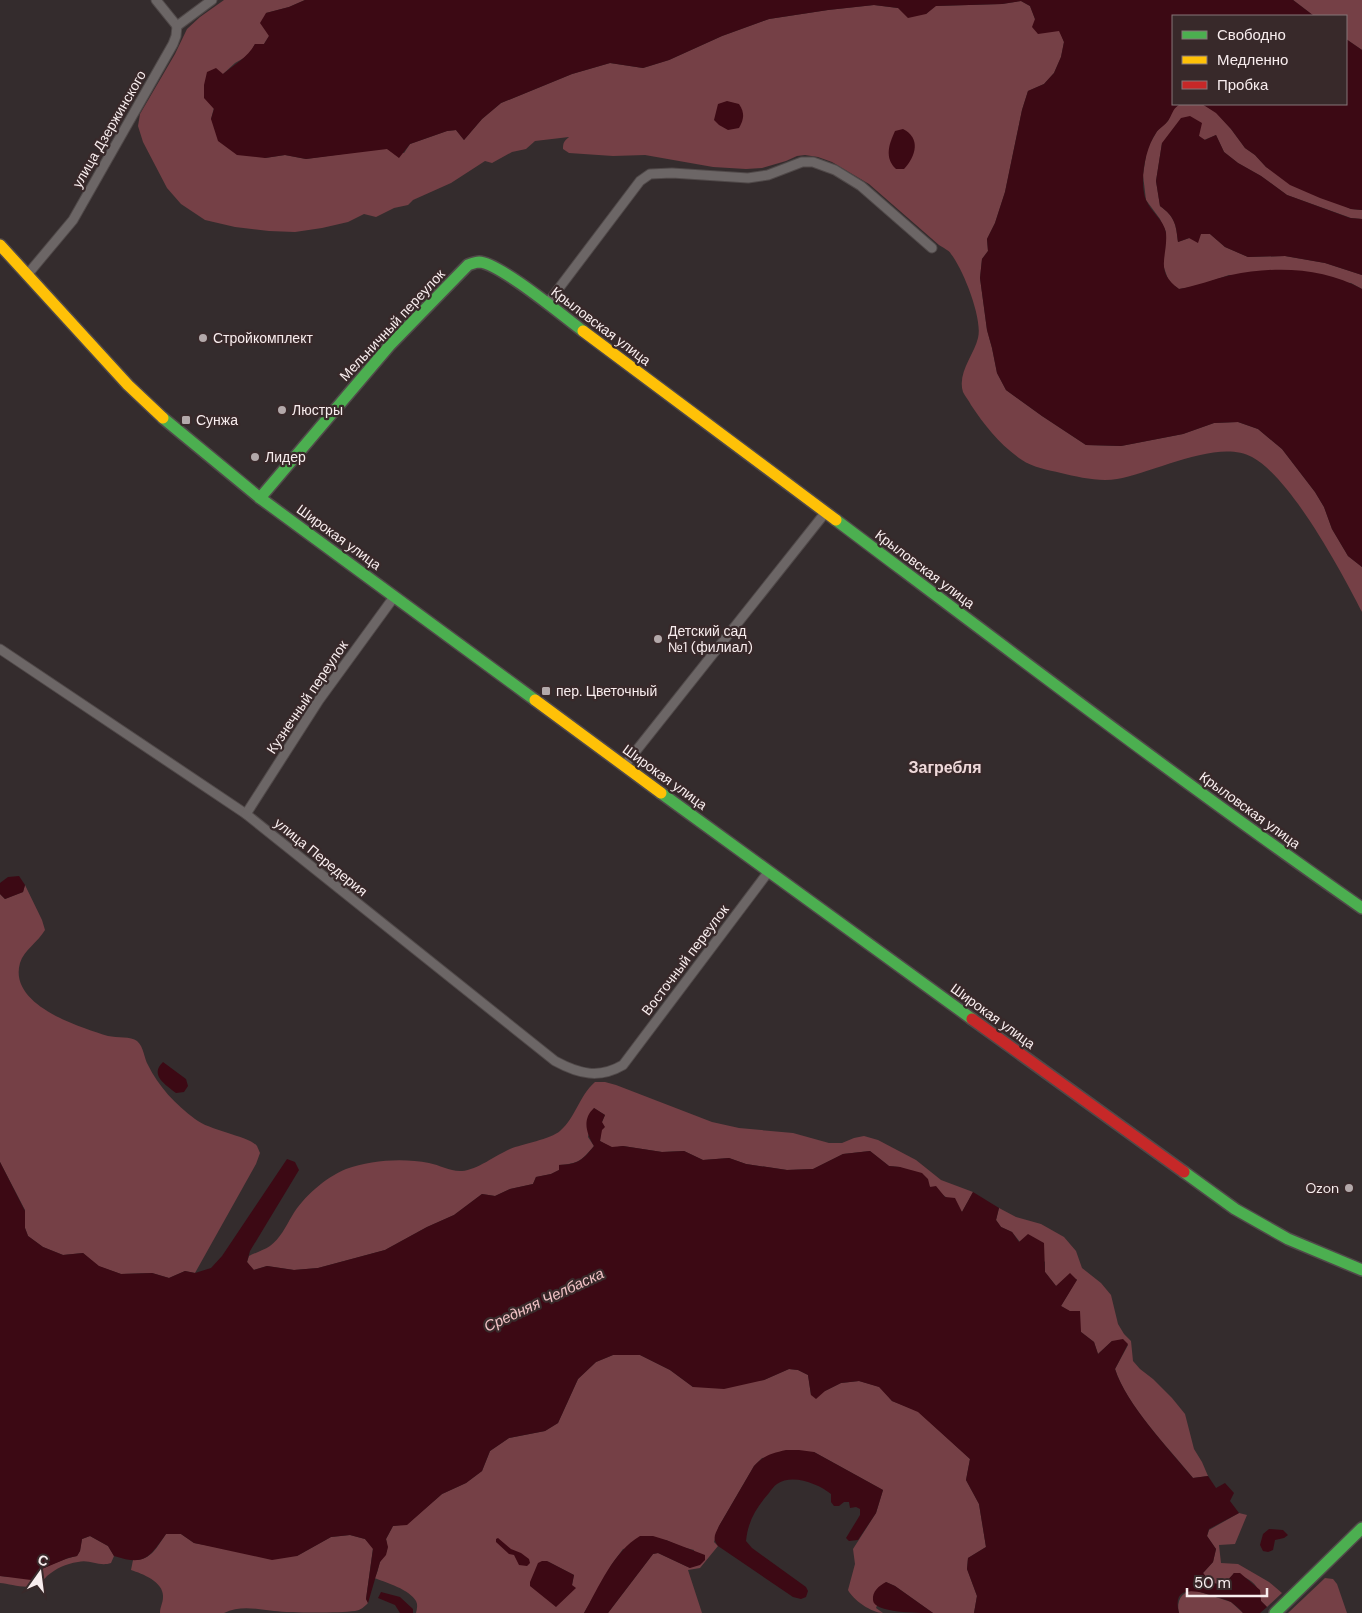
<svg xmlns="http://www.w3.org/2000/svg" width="1362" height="1613" font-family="'DM Sans',sans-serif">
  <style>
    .green { fill: #754046; fill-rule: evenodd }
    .water { fill: #3c0914 }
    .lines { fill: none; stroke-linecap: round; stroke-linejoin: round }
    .street-casing { stroke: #504949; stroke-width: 11 }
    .fast-casing { stroke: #504949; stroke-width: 14 }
    .slow-casing { stroke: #504949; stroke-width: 14 }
    .jam-casing { stroke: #504949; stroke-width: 14 }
    .street { stroke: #6c6666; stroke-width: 9 }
    .fast { stroke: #4caf50; stroke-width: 11 }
    .slow { stroke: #ffc107; stroke-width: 11 }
    .jam { stroke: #c62828; stroke-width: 11 }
    .poi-dot { fill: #b3a9aa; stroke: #38292a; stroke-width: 2 }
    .labels { text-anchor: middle; stroke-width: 4.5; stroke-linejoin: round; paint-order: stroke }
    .street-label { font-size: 14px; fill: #f8edee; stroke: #38292a }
    .poi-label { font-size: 14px; fill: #f8edee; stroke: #38292a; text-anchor: start }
    .water-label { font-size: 15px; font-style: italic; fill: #f2c3c6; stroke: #38292a }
    .quarter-label { font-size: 16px; font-weight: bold; fill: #efdadb; stroke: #38292a }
  </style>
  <rect width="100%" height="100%" fill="#342c2d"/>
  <!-- green -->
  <g class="green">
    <path d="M224,0H305L289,7L266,13L269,36L264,44H255L249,55L235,63L223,74L211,119L265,158L285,155L306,159L378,149H387L404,153L410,144L447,131L456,130L464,140L482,119L501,103L572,74L610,63L643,68L669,60L722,36L769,19L828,10L874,5L898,8L926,14L935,6L1002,4L1021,1L1030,6L1035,19L1060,31L1064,42L1061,57L1054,73L1044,84L1028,91L1022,110L1005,192L995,223L987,239L988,251L982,259L980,278L987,330L992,348L997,373L1006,390L1042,416L1086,445L1121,446L1183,434L1214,423L1238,422L1258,429L1282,449L1315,492L1324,507L1332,529L1348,556L1362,567V612C1341,571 1291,478 1252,457C1218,438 1153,473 1117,479C1099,482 1078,477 1061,473C1048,470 1032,467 1022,460C1000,445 985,426 971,405C969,401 965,396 963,392C957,373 974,355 978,338C983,319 963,269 951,254C949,250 943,248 939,245L869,184L832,162L818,157L805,155L797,156L786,161L762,168L746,169L713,167L645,155L613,156L569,153L563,149C563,143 564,141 569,137L535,141L526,149L512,152L492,163L485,161L451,183L413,200L408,205L394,208L376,217L364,214L348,222L322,228L295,232L269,231L235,227L205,220L181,204L167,188L143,142L138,126L140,114L175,54L187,29L200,17Z"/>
    <path d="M1293,0H1362V50L1346,39V16H1314Z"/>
    <path d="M1180,104H1202L1216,112L1231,129L1245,148L1255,155L1266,167L1351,209L1362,210V219L1351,218L1287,195L1261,176L1238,163L1224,152L1216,135L1204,140L1199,136L1162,143L1156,181L1160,206C1175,217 1176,224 1178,242L1201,234H1210L1225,247L1248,257L1285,256L1325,263L1362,275V289L1351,283L1229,275L1197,286L1179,289L1169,282L1162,262L1166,232L1160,219L1146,200L1143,175L1147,149L1157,131L1168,121L1173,109Z"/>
    <path d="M25,885L42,920L45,930C38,942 24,950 20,963C8,1005 79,1027 108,1036C117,1038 131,1036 137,1041C144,1047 144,1058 148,1065C158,1086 176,1105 195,1119C210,1131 249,1136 257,1146C258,1148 259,1151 260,1153L256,1164L195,1273L185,1271L169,1278L152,1273L121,1274L98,1266L83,1253L63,1255L43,1247L28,1236L25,1228V1210L0,1162V894L5,899L23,892Z"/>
    <path d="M595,1082H605L616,1085L712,1122L739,1128L793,1133L829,1143H842L854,1138L864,1136L878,1140L916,1160L941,1180L973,1192L962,1212L946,1197L900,1167L889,1166L870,1151L843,1154L813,1169L787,1170L746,1164L729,1158L703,1160L684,1151L662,1152L623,1146L612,1148L600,1141L602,1122L605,1115L594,1108L588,1137L594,1146C582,1160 578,1164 559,1165V1170L551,1174L536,1177L533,1184L510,1189L495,1196L482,1194L454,1215L427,1227L385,1250L318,1268L294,1270L267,1266L253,1270L247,1262L249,1256C255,1253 264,1250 270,1246C280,1239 286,1226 292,1216C304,1196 325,1178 346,1169C371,1160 403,1158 429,1163C440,1165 451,1172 462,1171C477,1170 496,1155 510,1149C522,1144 551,1139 560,1131C576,1117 579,1096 595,1082Z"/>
    <path d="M999,1208L1016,1217L1041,1224L1064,1237L1076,1251L1082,1268L1101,1283L1111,1295L1118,1324L1124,1334L1131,1341L1133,1361L1140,1369L1153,1379L1172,1398L1185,1414L1194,1449L1202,1462L1208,1476L1193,1478C1168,1447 1127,1406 1115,1369L1128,1345L1112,1341L1098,1354L1094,1342L1081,1332L1069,1311L1061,1306L1077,1279L1056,1286L1045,1272V1262L1020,1242L1012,1232L1001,1227L996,1220Z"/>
    <path d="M613,1355H640L670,1370L693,1387L764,1380L789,1369L798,1370L808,1375L811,1395L825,1391L841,1383L859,1381L880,1387L892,1401L918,1411L970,1459L966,1480L979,1504L986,1547L968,1558L967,1569L977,1596L974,1613H933L895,1586L886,1582L876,1608L883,1613C872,1613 853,1600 848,1590L855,1564L853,1549L876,1513L883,1490L814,1452L762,1458L754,1466L719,1526L714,1542L718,1546L700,1568L688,1570L702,1613H608L653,1554L658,1553L690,1568L694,1550L682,1547L666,1540L623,1549L612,1564L584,1613H416C417,1609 418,1605 416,1601C410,1590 386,1582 374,1578C378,1573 378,1568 380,1562C386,1551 389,1554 386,1539L393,1526L407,1524L442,1494L466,1483L482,1471L490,1451L509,1438L545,1431L558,1423L578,1379L596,1362ZM547,1561L574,1575L572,1585Z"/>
    <path d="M1239,1513L1247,1515L1235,1544L1219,1545L1221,1563L1238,1564L1269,1582L1282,1593L1267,1607L1261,1601C1259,1583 1250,1579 1234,1573C1223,1587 1214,1588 1203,1573L1213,1562L1216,1549L1207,1536L1209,1530Z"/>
    <path d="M166,1534H181L194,1543L233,1550L297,1556L331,1537L350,1535L365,1539L373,1548L366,1599L368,1603C364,1607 361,1610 355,1611C338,1613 293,1613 274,1611C257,1609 240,1605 224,1613H160C160,1607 163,1603 163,1597C164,1582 143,1574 131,1570L133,1560C151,1561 157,1547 166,1534Z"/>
    <path d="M90,1536L108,1546L114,1556L111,1563C99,1567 90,1559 78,1562C65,1564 57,1568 47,1576C44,1579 41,1583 38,1584C28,1590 11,1584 0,1583V1576C28,1581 51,1561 77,1556L80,1551L82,1539Z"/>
    <path d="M1325,1578L1333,1579L1337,1584L1347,1613H1288Z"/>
    <path d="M1194,1590L1231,1602L1243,1613H1179C1176,1601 1181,1592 1194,1590Z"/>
  </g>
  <!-- water -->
  <g class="water">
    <path d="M305,0H1293L1314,16H1173V104H1180C1171,110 1173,115 1167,122C1164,126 1159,128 1156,133C1145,149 1139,182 1146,200C1151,212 1164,220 1166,233C1168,257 1154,271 1179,289C1197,286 1213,279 1231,275C1274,266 1323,267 1362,289V567L1348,556L1332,529L1324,507L1315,492L1282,449L1258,429L1238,422L1214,423L1183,434L1121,446L1086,445L1042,416L1006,390L997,373L992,348L987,330L980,278L982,259L988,251L987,239L995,223L1005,192L1022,110L1028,91L1044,84L1054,73L1061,57L1064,42L1059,31L1038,34L1032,27L1035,19L1030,6L1021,1L1002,4L936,6L926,14L908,18L898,8L874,5L828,10L769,19L722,36L669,60L643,68L610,63L572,74L501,103L482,119L464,140L456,130L447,131L410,144L399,158L387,149L306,159L285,155L265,158L237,155L218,141L211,119L214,109L204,98V85L207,72L216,68L223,74C235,64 247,58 255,44H264L269,36L260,23L266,13L289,7Z"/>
    <path d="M1346,39L1362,50V210L1351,209L1320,198L1290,185L1266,167L1255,155L1245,148L1231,129L1216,113L1202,104H1346Z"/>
    <path d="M727,101L739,104C745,113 744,119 739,128L728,130L719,125L714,120L718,104Z"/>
    <path d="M1190,116L1202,123L1199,136L1205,140L1216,135L1224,152L1238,163L1261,176L1287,195L1350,218L1362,219V275L1325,263L1285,256L1248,257L1225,247L1210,234H1201L1198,243L1189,238L1178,242C1176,224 1175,217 1160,206L1156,181L1162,143L1181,118Z"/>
    <path d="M903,129C921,138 916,156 904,169H896C884,158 889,144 895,131Z"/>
    <path d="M19,876L25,885L23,892L5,899L0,894V883L8,877Z"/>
    <path d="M163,1062L186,1079L188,1086L184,1092L176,1093C166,1085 149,1075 163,1062Z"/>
    <path d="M594,1108L605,1115L602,1122L605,1127L602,1130L600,1141L612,1147L623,1146L662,1152L684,1151L703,1160L729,1158L746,1164L787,1170L813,1169L843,1154L870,1151L889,1166L900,1167L922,1173L928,1179L930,1187L936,1186L945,1197L955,1198L962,1212L973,1192L999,1208L996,1220L1001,1227L1012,1232L1019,1242L1028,1234L1044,1243L1045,1272L1056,1286L1070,1273L1077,1280L1061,1306L1070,1311H1080L1081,1332L1094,1342L1098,1354L1112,1341L1123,1339L1128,1344L1115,1369C1126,1404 1169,1449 1193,1478L1208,1476L1216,1488L1225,1483L1234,1493L1230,1501L1239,1513L1209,1529L1207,1536L1216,1549L1213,1562L1203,1573C1214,1588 1223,1587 1234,1573H1240L1260,1590L1261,1601L1267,1607L1260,1613H1243C1240,1609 1235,1605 1231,1602C1227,1600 1221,1598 1216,1597C1199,1591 1171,1583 1179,1613H974L977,1596L967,1569L968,1558L986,1547L979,1504L966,1480L970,1459L918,1412L892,1401L879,1387L859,1381L841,1383L825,1391L816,1399L811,1395L808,1375L798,1370L789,1369L764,1380L724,1389L693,1387L670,1370L640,1355H613L596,1362L578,1379L558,1423L545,1431L509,1438L490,1451L482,1471L466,1483L442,1494L407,1525L393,1526L386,1539L388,1547L386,1555L380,1562L368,1603L366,1599L373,1549L365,1539L350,1535L331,1537L297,1556L272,1560L194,1543L181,1534H166C149,1558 145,1566 114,1556L108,1546L90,1536L82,1539L80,1551L77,1556L68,1558L42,1569L41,1576L31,1580L0,1576V1162L25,1211V1228L28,1236L43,1247L63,1255L83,1253L99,1266L121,1274L152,1273L169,1278L185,1271L195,1273L211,1268L222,1256L287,1159L295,1162L299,1170L250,1251L247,1262L254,1270L267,1266L294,1270L318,1268L385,1250L427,1227L454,1215L482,1194L495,1196L510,1189L533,1184L536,1177L551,1174L559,1170V1165C578,1164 582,1161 594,1146C586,1133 582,1119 594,1108Z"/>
    <path d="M786,1450H799L814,1452L883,1490L876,1513L858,1540L849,1541L846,1538L860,1515V1509L856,1507L850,1508L849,1502H844L839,1506H834L831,1502V1494C819,1484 792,1473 777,1484C774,1486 771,1490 769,1493C756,1508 748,1521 746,1541L752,1548L806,1587L808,1591L806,1597L801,1599L793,1597L718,1546C712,1539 715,1534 719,1526L754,1466C763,1456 772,1453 786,1450Z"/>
    <path d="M1269,1529L1283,1530L1288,1535L1284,1538L1275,1540L1273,1550L1268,1552L1263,1551L1260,1545L1263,1534Z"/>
    <path d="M640,1536H653L666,1540L705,1555V1560L700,1565L690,1568L658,1553L653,1554L608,1613H584C599,1587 613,1552 640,1536Z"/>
    <path d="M498,1538L511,1549L521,1553L529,1559L530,1563L527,1566L519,1565L514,1555L509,1554L496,1542V1539Z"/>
    <path d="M542,1561H547L574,1575L572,1585L576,1588L556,1607L530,1586V1582L538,1563Z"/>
    <path d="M886,1582L895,1586L933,1613C919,1613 873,1613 873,1600C872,1591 879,1586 886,1582Z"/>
    <path d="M381,1592L400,1597L413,1609V1613H400L395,1605L378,1598Z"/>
  </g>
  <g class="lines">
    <defs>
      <g id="street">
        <path d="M156,0L177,26"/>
        <path d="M27,275L73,220L173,44L176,36L177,26L212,0"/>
        <path d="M547,304L640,181L650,174L672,173L748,178L768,175L802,162H813L835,170L861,186L932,248"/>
        <path d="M0,649L246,814L555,1061C579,1074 599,1079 623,1065L769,871"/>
        <path d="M624,766L825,513"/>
        <path d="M246,814L319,700L394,597"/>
      </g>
      <g id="fast">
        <path d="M163,418L260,498L535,700"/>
        <path d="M260,498L390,345L468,265C471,264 475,262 479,262C500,263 563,316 583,331"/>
        <path d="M836,520C1010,651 1183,783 1362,908"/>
        <path d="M661,793L972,1019"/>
        <path d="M1184,1172L1235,1209L1288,1239L1362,1270"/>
        <path d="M1275,1613L1362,1528"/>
      </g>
      <g id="slow">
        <path d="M0,245L128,385L163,418"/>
        <path d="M583,331L836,520"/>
        <path d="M535,700L661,793"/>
      </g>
      <path id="jam" d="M972,1019L1184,1172"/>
    </defs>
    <!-- street casing -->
    <use href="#street" class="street-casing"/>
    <!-- fast casing -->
    <use href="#fast" class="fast-casing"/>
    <!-- slow casing -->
    <use href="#slow" class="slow-casing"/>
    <!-- jam casing -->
    <use href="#jam" class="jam-casing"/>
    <!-- street -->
    <use href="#street" class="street"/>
    <!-- fast -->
    <use href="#fast" class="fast"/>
    <!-- slow -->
    <use href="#slow" class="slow"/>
    <!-- jam -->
    <use href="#jam" class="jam"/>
  </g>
  <!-- markers -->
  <g class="poi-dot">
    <circle cx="203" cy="338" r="5"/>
    <circle cx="282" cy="410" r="5"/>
    <rect x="181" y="415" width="10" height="10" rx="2.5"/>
    <circle cx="255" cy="457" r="5"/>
    <circle cx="658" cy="639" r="5"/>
    <rect x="541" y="686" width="10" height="10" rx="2.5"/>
    <circle cx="1349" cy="1188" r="5"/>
  </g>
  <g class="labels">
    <!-- street labels -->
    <g class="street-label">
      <text transform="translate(109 129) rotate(-60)" y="5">улица Дзержинского</text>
      <text transform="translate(392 325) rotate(-47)" y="5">Мельничный переулок</text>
      <text transform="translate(601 326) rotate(37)" y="5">Крыловская улица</text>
      <text transform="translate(339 537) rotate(36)" y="5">Широкая улица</text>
      <text transform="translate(925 569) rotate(37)" y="5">Крыловская улица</text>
      <text transform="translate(307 697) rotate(-56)" y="5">Кузнечный переулок</text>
      <text transform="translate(665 777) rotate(36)" y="5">Широкая улица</text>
      <text transform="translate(1250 810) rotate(36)" y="5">Крыловская улица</text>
      <text transform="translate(321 857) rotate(39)" y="5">улица Передерия</text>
      <text transform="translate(685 960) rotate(-53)" y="5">Восточный переулок</text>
      <text transform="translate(993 1016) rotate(36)" y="5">Широкая улица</text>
    </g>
    <!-- poi labels -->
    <g class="poi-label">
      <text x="213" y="343">Стройкомплект</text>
      <text x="292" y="415">Люстры</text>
      <text x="196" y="425">Сунжа</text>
      <text x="265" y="462">Лидер</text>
      <text x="668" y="636">Детский сад<tspan x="668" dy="16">№1 (филиал)</tspan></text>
      <text x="556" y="696">пер. Цветочный</text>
      <text x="1339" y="1193" text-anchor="end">Ozon</text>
    </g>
    <!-- water labels -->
    <g class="water-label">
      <text transform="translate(544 1300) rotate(-25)" y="5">Средняя Челбаска</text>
    </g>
    <!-- quarter labels -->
    <g class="quarter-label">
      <text x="945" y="773">Загребля</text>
    </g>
  </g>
  <!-- legend -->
  <rect x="1172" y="15" width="175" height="90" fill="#38292a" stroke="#857778"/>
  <rect x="1182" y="31" width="25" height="8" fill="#4caf50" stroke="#857778"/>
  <text x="1217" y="40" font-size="15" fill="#f8edee">Свободно</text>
  <rect x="1182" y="56" width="25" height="8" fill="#ffc107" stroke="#857778"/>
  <text x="1217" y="65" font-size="15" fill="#f8edee">Медленно</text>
  <rect x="1182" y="81" width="25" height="8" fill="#c62828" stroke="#857778"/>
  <text x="1217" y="90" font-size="15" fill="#f8edee">Пробка</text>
  <!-- north arrow -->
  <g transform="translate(40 1573) rotate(14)" stroke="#38292a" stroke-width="4" paint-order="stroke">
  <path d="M0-4L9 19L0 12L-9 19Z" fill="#f8edee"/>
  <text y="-8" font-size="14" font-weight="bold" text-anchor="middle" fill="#f8edee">С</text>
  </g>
  <!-- scale -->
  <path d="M1187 1588v8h80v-8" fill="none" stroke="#f8edee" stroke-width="2.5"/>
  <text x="1194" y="1588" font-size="15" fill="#f8edee" stroke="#38292a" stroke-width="4" paint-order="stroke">50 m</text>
</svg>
